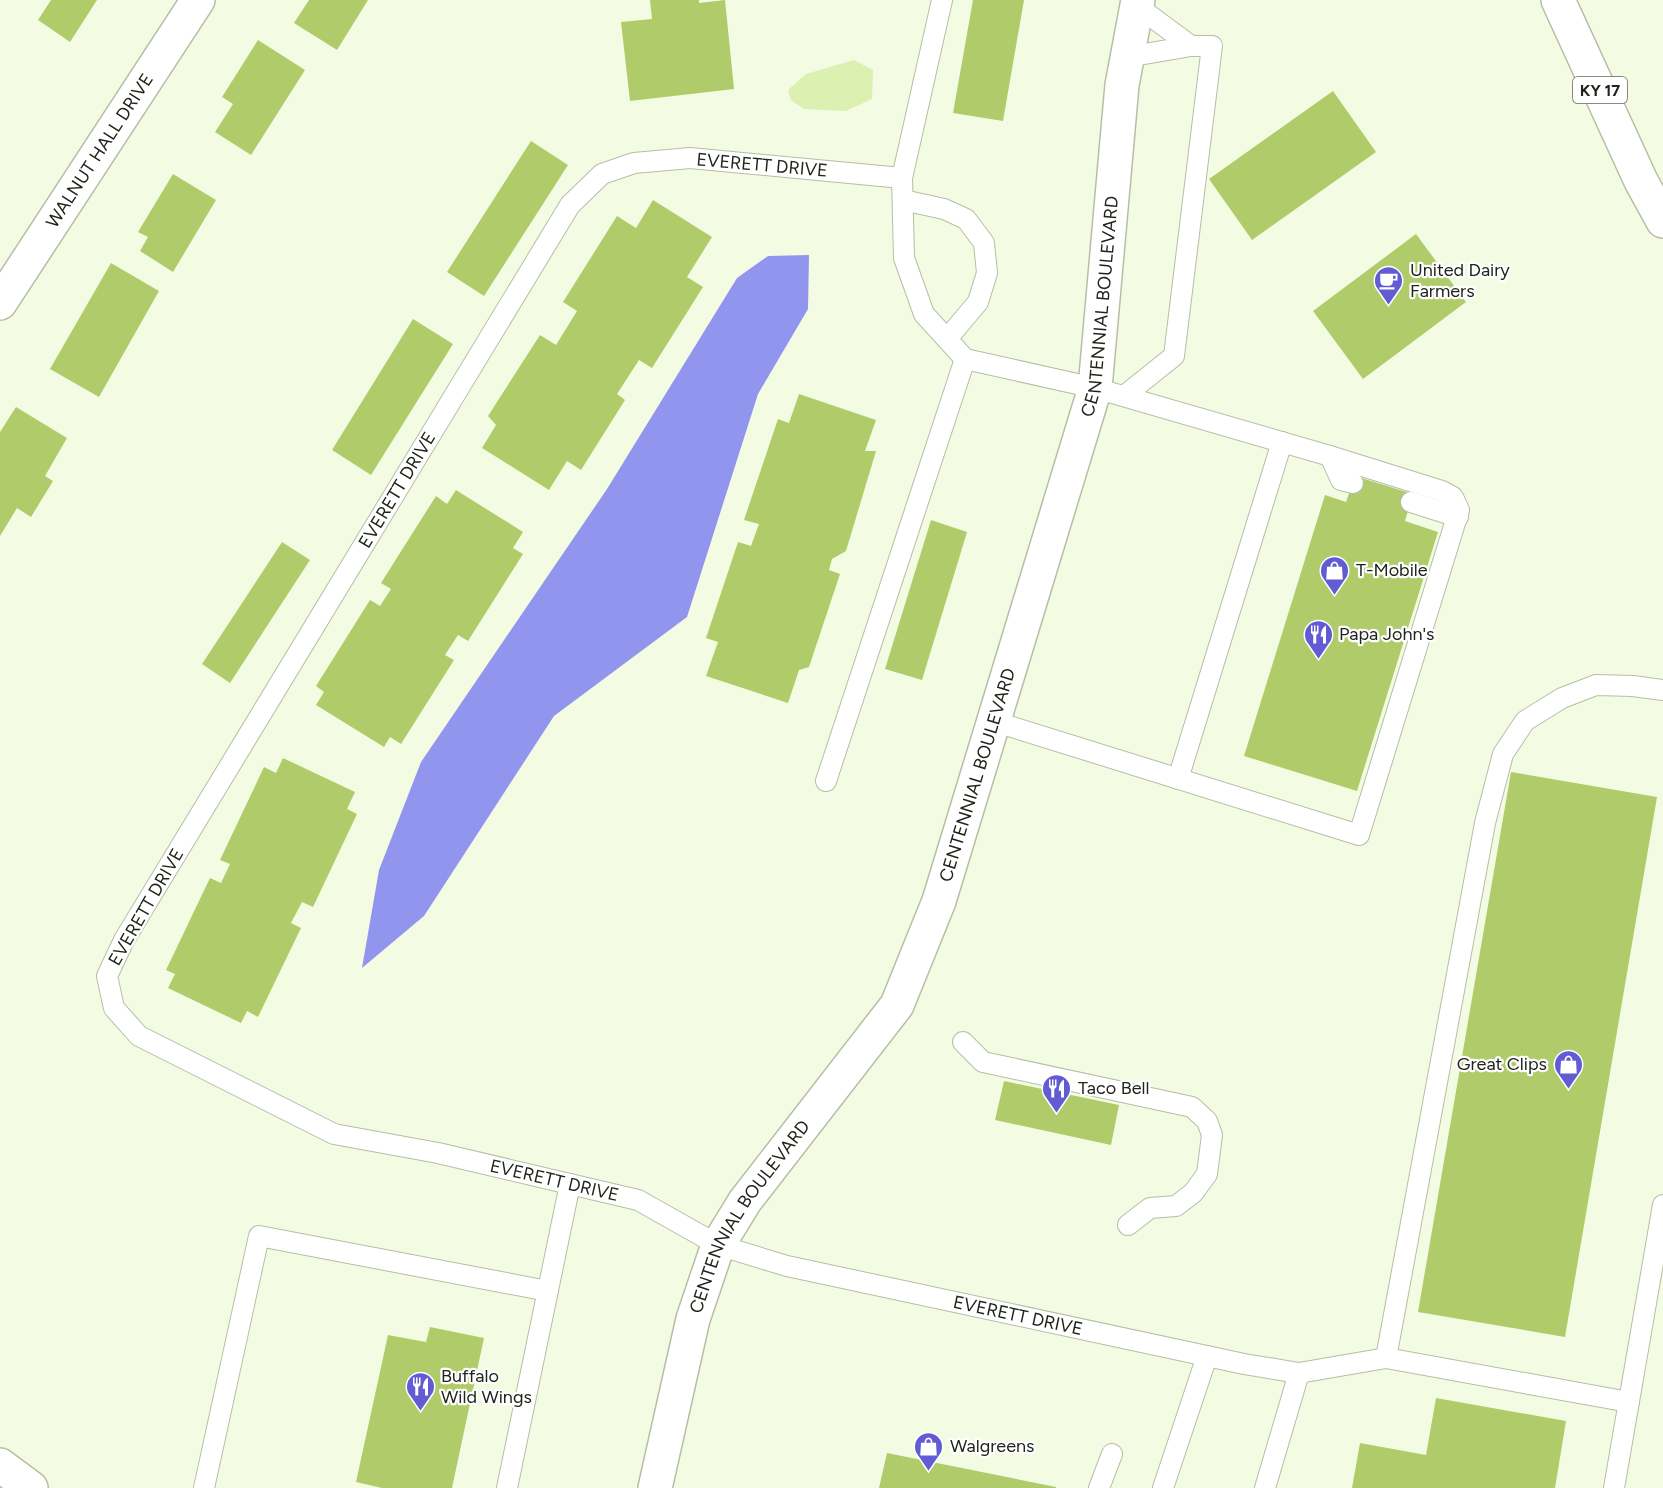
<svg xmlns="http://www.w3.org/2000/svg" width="1663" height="1488" font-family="Figtree,sans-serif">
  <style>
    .green { fill: #dcf0b1 }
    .water { fill: #9295ee }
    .building { fill: #b0cc6a }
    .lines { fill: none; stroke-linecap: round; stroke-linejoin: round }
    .lane-casing { stroke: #b6bea6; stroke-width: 22 }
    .street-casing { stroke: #b6bea6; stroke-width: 36 }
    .secondary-casing { stroke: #b6bea6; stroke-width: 36 }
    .primary-casing { stroke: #b6bea6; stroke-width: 36 }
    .lane { stroke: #fff; stroke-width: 20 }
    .street { stroke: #fff; stroke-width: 33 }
    .secondary { stroke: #fff; stroke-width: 33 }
    .primary { stroke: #fff; stroke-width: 33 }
    .labels { text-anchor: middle; stroke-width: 4.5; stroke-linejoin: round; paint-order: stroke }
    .shield { fill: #fff; stroke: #64665f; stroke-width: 1.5 }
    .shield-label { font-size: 16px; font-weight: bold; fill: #21241b }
    .street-label { font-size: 18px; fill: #21241b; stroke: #fff }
    .poi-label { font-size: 18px; fill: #21241b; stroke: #fff; text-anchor: start }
  </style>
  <rect width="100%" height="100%" fill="#f3fce2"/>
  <!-- green -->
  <path class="green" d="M854,60L873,70L872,99L846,111L804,109L791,100L788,90L806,74Z"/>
  <!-- water -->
  <path class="water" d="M809,255L808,309L758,394L687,617L554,716L424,916L362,968L379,870L421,762L607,489L737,278L768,256Z"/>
  <!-- building -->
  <g class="building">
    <path d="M51,0H97L70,42L38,20Z"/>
    <path d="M309,0H368L337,50L294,23Z"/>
    <path d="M650,0H699V3L725,0L734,89L630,101L621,22L652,19Z"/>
    <path d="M973,0H1024L1003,121L953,113Z"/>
    <path d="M258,40L305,70L251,155L215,132L233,104L222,97Z"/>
    <path d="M1333,91L1376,152L1252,240L1209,179Z"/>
    <path d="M531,141L568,165L484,296L447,272Z"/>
    <path d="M173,174L216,200L173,272L140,251L148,237L138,232Z"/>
    <path d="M653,200L712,237L687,277L703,287L652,368L639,360L617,394L625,400L581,470L567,461L549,490L482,448L496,425L488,416L540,335L556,345L577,311L563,302L617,216L636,228Z"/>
    <path d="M1416,234L1466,302L1363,379L1313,311Z"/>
    <path d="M111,263L159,291L99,397L50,369Z"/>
    <path d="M413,319L453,344L371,475L332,450Z"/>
    <path d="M799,394L876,420L865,451H876L846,551L832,559L829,570L840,574L809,667L799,670L788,703L706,676L718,642L706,638L738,542L751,546L759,524L744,520L778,419L789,423Z"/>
    <path d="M16,407L67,438L45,476L53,481L31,517L17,508L0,536V432Z"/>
    <path d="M1355,476L1413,494L1405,521L1438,532L1357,791L1244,756L1325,495L1346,502Z"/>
    <path d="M456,490L523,532L513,548L523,554L468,641L458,635L445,655L454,660L401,744L390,737L384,747L316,705L324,692L316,686L370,600L380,606L391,589L381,583L436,496L447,504Z"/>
    <path d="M931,520L967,532L922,680L885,669Z"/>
    <path d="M282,542L310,560L230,683L202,664Z"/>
    <path d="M283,758L355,792L347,809L357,814L313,907L302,902L291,923L301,928L258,1017L247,1011L241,1023L168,988L175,974L166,970L210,878L221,883L230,864L220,860L264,767L276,773Z"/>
    <path d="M1511,772L1657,797L1565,1337L1418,1312Z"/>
    <path d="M1004,1081L1119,1105L1111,1145L995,1120Z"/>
    <path d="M430,1327L484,1338L452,1488H382L356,1482L388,1335L426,1342Z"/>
    <path d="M1436,1398L1566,1421L1555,1488H1352L1360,1443L1426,1455Z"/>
    <path d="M887,1453L1056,1487V1488H879Z"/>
  </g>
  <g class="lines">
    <defs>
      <g id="lane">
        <path d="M942,0L902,178L904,258L924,314L965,359L1095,388L1330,456L1442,491L1453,497L1459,510L1359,835L993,721"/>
        <path d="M1137,6L1191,46"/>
        <path id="s1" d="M902,178L690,158L634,163L602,174L570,205L124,940L107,976L114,1008L139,1036L334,1134L438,1153L638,1200L718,1245L787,1266L1244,1364L1299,1373L1386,1358L1629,1402"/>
        <path d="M903,200L944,209L966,219L984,243L987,273L978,302L947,339"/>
        <path d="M1124,396L1174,356L1212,46H1191L1127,57"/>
        <path d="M1330,456L1341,480L1353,483"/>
        <path d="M1411,502L1458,517"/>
        <path d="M1178,779L1282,442"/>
        <path d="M826,781L965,359"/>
        <path d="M963,1042L983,1062L1192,1107L1207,1121L1212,1135L1207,1174L1193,1193L1176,1206L1150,1208L1128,1225"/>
        <path d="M1386,1358L1485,823L1503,754L1525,721L1562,698L1596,685L1633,686L1663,690"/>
        <path d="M204,1488L259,1236L548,1291"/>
        <path d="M507,1488L570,1184"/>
        <path d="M1099,1488L1112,1454"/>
        <path d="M1163,1488L1207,1356"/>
        <path d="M1265,1488L1299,1373"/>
        <path d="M1614,1488L1663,1205"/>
      </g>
      <g id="street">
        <path id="s2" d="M0,303L198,0"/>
        <path id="s3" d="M655,1488L693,1319L718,1245L745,1201L897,1005L939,901L1095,388L1122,85L1138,0"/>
      </g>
      <path id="secondary" d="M0,1465L31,1488"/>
      <path id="primary" d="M1558,0L1641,181L1663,221"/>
    </defs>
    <!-- lane casing -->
    <use href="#lane" class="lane-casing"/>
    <!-- street casing -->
    <use href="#street" class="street-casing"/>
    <!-- secondary casing -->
    <use href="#secondary" class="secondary-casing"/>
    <!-- primary casing -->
    <use href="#primary" class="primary-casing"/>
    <!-- lane -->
    <use href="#lane" class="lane"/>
    <!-- street -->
    <use href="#street" class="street"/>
    <!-- secondary -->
    <use href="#secondary" class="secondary"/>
    <!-- primary -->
    <use href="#primary" class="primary"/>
  </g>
  <!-- icons -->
  <defs>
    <symbol id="cafe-pin" viewBox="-11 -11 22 30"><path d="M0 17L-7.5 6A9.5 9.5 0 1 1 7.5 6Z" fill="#625bd4" stroke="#fff"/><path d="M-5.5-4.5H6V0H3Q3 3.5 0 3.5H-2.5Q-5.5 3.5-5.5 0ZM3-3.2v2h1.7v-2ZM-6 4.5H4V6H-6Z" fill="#fff"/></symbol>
    <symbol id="shop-pin" viewBox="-11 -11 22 30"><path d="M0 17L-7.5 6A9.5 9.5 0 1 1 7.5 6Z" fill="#625bd4" stroke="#fff"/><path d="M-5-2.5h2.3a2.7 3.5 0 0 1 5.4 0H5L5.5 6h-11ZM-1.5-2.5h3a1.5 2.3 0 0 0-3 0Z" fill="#fff"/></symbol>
    <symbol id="restaurant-pin" viewBox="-11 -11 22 30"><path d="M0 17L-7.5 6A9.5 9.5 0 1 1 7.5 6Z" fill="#625bd4" stroke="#fff"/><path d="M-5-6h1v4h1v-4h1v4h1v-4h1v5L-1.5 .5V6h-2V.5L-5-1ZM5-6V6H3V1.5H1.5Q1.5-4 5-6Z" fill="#fff"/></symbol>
  </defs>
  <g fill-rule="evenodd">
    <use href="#cafe-pin" x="1372" y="264" width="33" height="45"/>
    <use href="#shop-pin" x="1318" y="554" width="33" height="45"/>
    <use href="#restaurant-pin" x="1302" y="618" width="33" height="45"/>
    <use href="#shop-pin" x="1552" y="1048" width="33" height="45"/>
    <use href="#restaurant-pin" x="1040" y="1072" width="33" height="45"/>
    <use href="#restaurant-pin" x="404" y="1370" width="33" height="45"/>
    <use href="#shop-pin" x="912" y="1430" width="33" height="45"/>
  </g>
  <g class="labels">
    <!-- shield labels -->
    <rect class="shield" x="1573" y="77" width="54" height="26" rx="4.5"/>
    <g class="shield-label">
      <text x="1600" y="96">KY 17</text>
    </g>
    <!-- street labels -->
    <g class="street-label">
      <text dy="6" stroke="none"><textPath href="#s2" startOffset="182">WALNUT HALL DRIVE</textPath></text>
      <text transform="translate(762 165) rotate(5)" y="6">EVERETT DRIVE</text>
      <text dy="6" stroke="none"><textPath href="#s3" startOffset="1281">CENTENNIAL BOULEVARD</textPath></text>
      <text transform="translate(397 490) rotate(-59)" y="6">EVERETT DRIVE</text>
      <text dy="6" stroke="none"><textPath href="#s3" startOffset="795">CENTENNIAL BOULEVARD</textPath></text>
      <text transform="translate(146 907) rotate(-60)" y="6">EVERETT DRIVE</text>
      <text dy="6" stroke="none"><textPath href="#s1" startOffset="1761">EVERETT DRIVE</textPath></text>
      <text dy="6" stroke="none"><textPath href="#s3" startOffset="291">CENTENNIAL BOULEVARD</textPath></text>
      <text dy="6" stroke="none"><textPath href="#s1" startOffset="2247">EVERETT DRIVE</textPath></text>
    </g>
    <!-- poi labels -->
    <g class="poi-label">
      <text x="1410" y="276">United Dairy<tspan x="1410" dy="21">Farmers</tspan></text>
      <text x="1356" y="576">T-Mobile</text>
      <text x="1339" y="640">Papa John's</text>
      <text x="1547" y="1070" text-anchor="end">Great Clips</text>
      <text x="1078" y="1094">Taco Bell</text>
      <text x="441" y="1382">Buffalo<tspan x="441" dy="21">Wild Wings</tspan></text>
      <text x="950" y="1452">Walgreens</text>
    </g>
  </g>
</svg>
